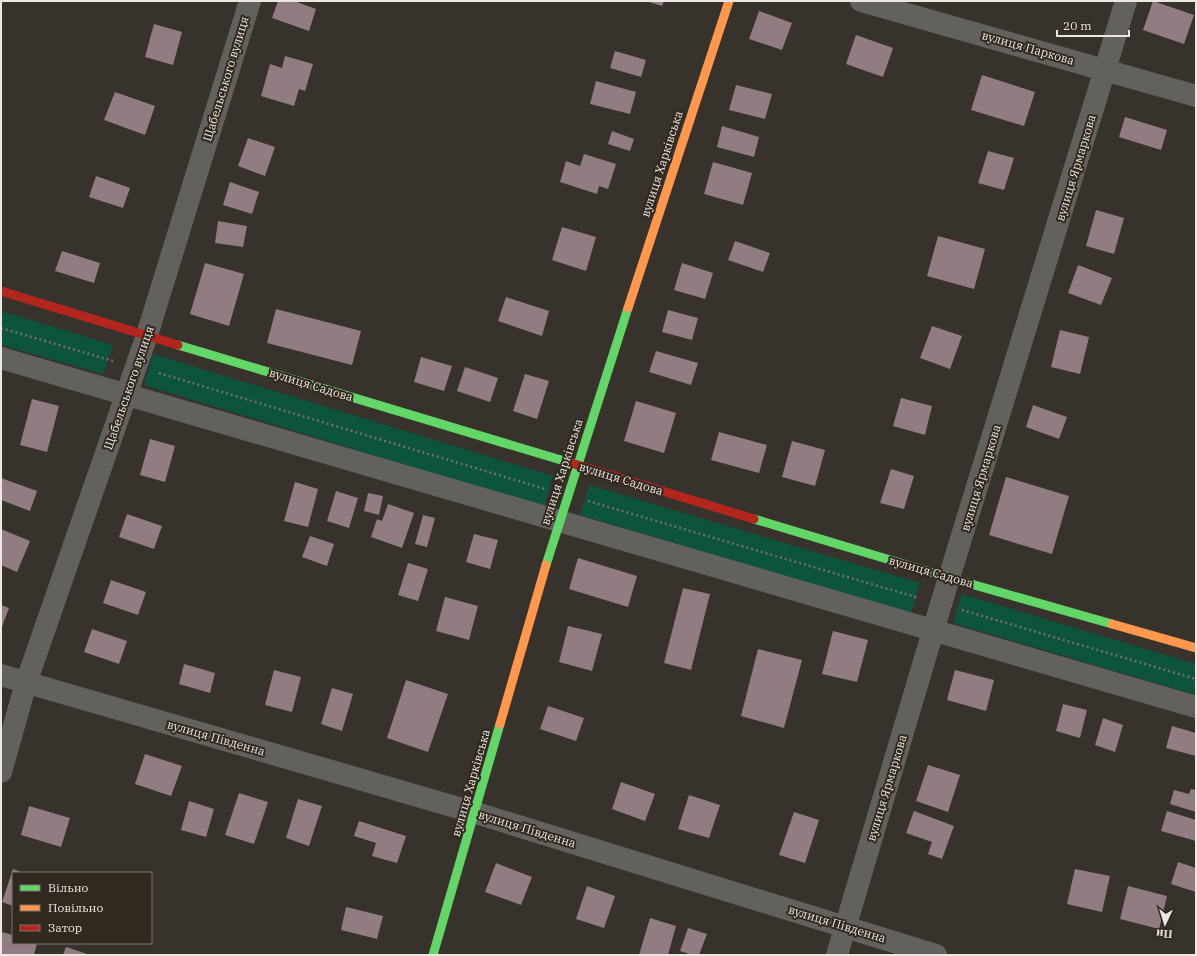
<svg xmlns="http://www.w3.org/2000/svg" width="1197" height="956" font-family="'IBM Plex Serif',serif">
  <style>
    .green { fill: #0c553c }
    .building { fill: #907c81 }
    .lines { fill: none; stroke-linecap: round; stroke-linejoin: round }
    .path { stroke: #726f6d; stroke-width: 2.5; stroke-dasharray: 2 3; stroke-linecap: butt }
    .street { stroke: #63615e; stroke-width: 22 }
    .fast { stroke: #63d668; stroke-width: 9 }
    .slow { stroke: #ff974d; stroke-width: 9 }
    .jam { stroke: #b3261e; stroke-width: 9 }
    .labels { text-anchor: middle; stroke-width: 4; stroke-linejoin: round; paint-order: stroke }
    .street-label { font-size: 12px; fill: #ede7e1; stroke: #31281f }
  </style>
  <rect width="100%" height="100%" fill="#37322c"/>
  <!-- green -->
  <g class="green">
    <path d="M1,311L113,345L103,374L1,345Z"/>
    <path d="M153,354L553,476L544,507L144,385Z"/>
    <path d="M589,485L920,583L911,613L580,515Z"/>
    <path d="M962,594L1196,664V695L953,623Z"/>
  </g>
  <!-- building -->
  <g class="building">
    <path d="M278,1H294L316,9L309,31L272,18Z"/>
    <path d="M646,1H664L662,6Z"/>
    <path d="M1153,1L1194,15L1184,44L1143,30Z"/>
    <path d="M759,11L792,23L782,50L749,39Z"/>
    <path d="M154,24L182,32L173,65L145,57Z"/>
    <path d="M856,35L893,48L883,77L846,64Z"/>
    <path d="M615,51L646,60L641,77L610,68Z"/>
    <path d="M285,56L313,64L305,91L299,89L294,106L261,96L270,64L282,68Z"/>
    <path d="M982,75L1035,92L1024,126L971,110Z"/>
    <path d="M596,81L636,92L630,114L590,104Z"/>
    <path d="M736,85L772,94L765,119L729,110Z"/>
    <path d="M115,92L155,106L145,135L104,120Z"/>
    <path d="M1125,117L1167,130L1161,150L1119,137Z"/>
    <path d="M722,126L759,137L754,157L717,147Z"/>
    <path d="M612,131L634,139L630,151L608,144Z"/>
    <path d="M248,138L275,147L265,176L238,166Z"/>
    <path d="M988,151L1014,158L1004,190L978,183Z"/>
    <path d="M584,154L616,164L608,189L599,186L597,194L560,182L566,161L580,166Z"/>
    <path d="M713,162L752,173L743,205L704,194Z"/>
    <path d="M96,176L130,188L123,208L89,197Z"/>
    <path d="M230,182L259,192L252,214L223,205Z"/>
    <path d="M1096,210L1124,218L1114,254L1086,246Z"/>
    <path d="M218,221L247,226L243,247L215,243Z"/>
    <path d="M562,227L596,237L586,271L552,260Z"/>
    <path d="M938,236L985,249L974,289L927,276Z"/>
    <path d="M735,241L770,253L763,272L728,260Z"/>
    <path d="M62,251L100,263L94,283L55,271Z"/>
    <path d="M205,263L244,274L229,326L190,314Z"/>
    <path d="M682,263L713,273L705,299L674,290Z"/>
    <path d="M1078,265L1112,278L1101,305L1068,293Z"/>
    <path d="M506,297L549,311L542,336L498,321Z"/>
    <path d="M276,309L361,331L352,365L267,343Z"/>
    <path d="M668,310L698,318L692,340L662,332Z"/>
    <path d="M932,326L962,336L950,369L920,358Z"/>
    <path d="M1060,330L1089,337L1080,374L1051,367Z"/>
    <path d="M656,351L698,363L691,385L649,372Z"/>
    <path d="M421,357L452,366L444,391L414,382Z"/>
    <path d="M465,367L498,378L490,402L457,391Z"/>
    <path d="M525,374L549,381L537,419L513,411Z"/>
    <path d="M901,398L932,406L925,435L893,426Z"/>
    <path d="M32,399L59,406L47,452L20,445Z"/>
    <path d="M636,401L676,413L664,453L624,441Z"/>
    <path d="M1033,405L1067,417L1059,439L1026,427Z"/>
    <path d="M719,432L767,445L759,473L711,460Z"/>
    <path d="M150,439L175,446L165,482L140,475Z"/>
    <path d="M792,441L825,450L815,486L782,477Z"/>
    <path d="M891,469L914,476L904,509L880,503Z"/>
    <path d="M1006,477L1069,496L1052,554L989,535Z"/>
    <path d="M1,478L37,491L30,511L1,500Z"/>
    <path d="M295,482L318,489L308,527L284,521Z"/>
    <path d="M336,491L358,498L349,528L327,521Z"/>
    <path d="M368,493L383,496L379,515L364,511Z"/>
    <path d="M388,504L414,513L402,548L371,537L377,519L382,521Z"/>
    <path d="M127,514L162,526L154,549L119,537Z"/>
    <path d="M423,515L435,518L427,547L415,544Z"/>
    <path d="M1,529L30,541L17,572L1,565Z"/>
    <path d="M474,534L498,540L490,569L466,562Z"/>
    <path d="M310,536L334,544L327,566L302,557Z"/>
    <path d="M578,558L637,576L628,607L569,589Z"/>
    <path d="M408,563L428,569L418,601L398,595Z"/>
    <path d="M111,580L146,592L138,615L103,603Z"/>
    <path d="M683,588L710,594L691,670L664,663Z"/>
    <path d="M445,597L478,606L469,640L436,631Z"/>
    <path d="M1,605L9,608L2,627H1Z"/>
    <path d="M568,626L602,634L592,671L559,662Z"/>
    <path d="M92,629L127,641L119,664L84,652Z"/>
    <path d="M833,631L868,640L857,682L822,674Z"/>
    <path d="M758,649L802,660L784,728L741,716Z"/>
    <path d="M184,664L215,673L210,693L179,684Z"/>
    <path d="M274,670L301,677L292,712L265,705Z"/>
    <path d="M955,670L994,680L986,711L947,700Z"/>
    <path d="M406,680L448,694L428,752L387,738Z"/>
    <path d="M332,688L353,694L342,731L321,724Z"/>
    <path d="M1063,704L1087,710L1080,738L1056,731Z"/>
    <path d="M548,706L584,718L576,741L540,729Z"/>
    <path d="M1103,718L1123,725L1115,752L1095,745Z"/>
    <path d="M1172,726L1196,733V756L1166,748Z"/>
    <path d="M145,754L182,766L171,796L135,784Z"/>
    <path d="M928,765L960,775L948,812L916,801Z"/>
    <path d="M621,782L655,794L645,821L612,809Z"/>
    <path d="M1191,789L1196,790V812L1170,804L1174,790L1189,794Z"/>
    <path d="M239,793L268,802L254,844L225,835Z"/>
    <path d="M689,795L720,805L709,838L678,829Z"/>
    <path d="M298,799L322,806L309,846L286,838Z"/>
    <path d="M189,801L214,809L206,837L181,830Z"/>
    <path d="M29,806L70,818L61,847L21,835Z"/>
    <path d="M914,811L954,826L942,859L928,854L932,842L906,833Z"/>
    <path d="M1167,811L1196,820V841L1161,831Z"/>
    <path d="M794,812L819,820L805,863L779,855Z"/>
    <path d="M359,821L406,836L397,863L372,856L376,843L354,836Z"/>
    <path d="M1178,862L1196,868V892L1171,884Z"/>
    <path d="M496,863L532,877L521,905L485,892Z"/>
    <path d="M13,869L24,873H13V906L2,902Z"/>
    <path d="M1075,869L1110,876L1102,912L1067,904Z"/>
    <path d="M587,886L615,896L604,928L576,919Z"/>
    <path d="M1128,886L1167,896L1159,929L1120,919Z"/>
    <path d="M346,907L383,916L377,939L341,930Z"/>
    <path d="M650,918L676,926L668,955H639Z"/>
    <path d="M688,928L707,934L699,955H692L680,951Z"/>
    <path d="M2,932L13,935V943H37L34,955H1Z"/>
    <path d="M66,947L90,955H63Z"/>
  </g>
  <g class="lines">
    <!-- path -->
    <g class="path">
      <path d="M1,328L113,361"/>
      <path d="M159,373L545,489"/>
      <path d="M588,501L919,598"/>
      <path d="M962,610L1196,679"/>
    </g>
    <!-- street -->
    <g class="street">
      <path d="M861,1L1196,96"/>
      <path d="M1,358L1196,707"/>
      <path d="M1,675L476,813L936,955"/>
      <path d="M1,772L26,683L147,335L250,1"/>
      <path d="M837,955L941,604L1126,1"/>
    </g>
    <!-- fast -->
    <g class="fast">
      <path d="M178,345L571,463"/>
      <path d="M754,519L950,578L1112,624"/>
      <path d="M546,565L628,308"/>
      <path d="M433,955L500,724"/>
    </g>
    <!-- slow -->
    <g class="slow">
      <path d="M628,308L729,1"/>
      <path d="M1112,624L1196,648"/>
      <path d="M500,724L546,565"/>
    </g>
    <!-- jam -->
    <g class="jam">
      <path d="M1,291L178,345"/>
      <path d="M571,463L754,519"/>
    </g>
  </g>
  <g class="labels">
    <!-- street labels -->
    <g class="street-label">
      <text transform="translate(1028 48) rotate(16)" y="4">вулиця Паркова</text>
      <text transform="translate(226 79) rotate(-73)" y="4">Щабельського вулиця</text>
      <text transform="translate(662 164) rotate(-72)" y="4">вулиця Харківська</text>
      <text transform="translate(1076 168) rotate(-73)" y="4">вулиця Ярмаркова</text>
      <text transform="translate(311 385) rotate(17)" y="4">вулиця Садова</text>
      <text transform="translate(129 388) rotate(-71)" y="4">Щабельського вулиця</text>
      <text transform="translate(562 472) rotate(-72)" y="4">вулиця Харківська</text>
      <text transform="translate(981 478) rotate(-73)" y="4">вулиця Ярмаркова</text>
      <text transform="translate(621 479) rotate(17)" y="4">вулиця Садова</text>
      <text transform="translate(931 572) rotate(16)" y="4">вулиця Садова</text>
      <text transform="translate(216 738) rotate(16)" y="4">вулиця Південна</text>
      <text transform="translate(471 783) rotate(-74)" y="4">вулиця Харківська</text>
      <text transform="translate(887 788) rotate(-73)" y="4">вулиця Ярмаркова</text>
      <text transform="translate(527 829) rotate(17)" y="4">вулиця Південна</text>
      <text transform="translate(837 924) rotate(17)" y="4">вулиця Південна</text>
    </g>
  </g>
  <!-- border -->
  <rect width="1197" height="956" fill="none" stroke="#ede7e1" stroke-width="4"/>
  <!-- legend -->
  <rect x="12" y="872" width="140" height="72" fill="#31281f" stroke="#7c746d"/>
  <rect x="20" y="885" width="20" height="6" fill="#63d668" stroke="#7c746d"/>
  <text x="48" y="892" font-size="12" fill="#ede7e1">Вільно</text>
  <rect x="20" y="905" width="20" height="6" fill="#ff974d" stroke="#7c746d"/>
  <text x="48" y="912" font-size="12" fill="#ede7e1">Повільно</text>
  <rect x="20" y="925" width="20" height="6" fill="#b3261e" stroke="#7c746d"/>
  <text x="48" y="932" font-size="12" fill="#ede7e1">Затор</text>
  <!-- north arrow -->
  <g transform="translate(1165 924) rotate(184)" stroke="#31281f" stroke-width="3" paint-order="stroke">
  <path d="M0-3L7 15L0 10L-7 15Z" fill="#ede7e1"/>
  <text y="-6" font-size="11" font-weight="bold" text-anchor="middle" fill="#ede7e1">Пн</text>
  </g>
  <!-- scale -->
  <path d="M1057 30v6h72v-6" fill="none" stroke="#ede7e1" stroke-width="2"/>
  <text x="1063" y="30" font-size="12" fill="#ede7e1" stroke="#31281f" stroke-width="3" paint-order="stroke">20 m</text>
</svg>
